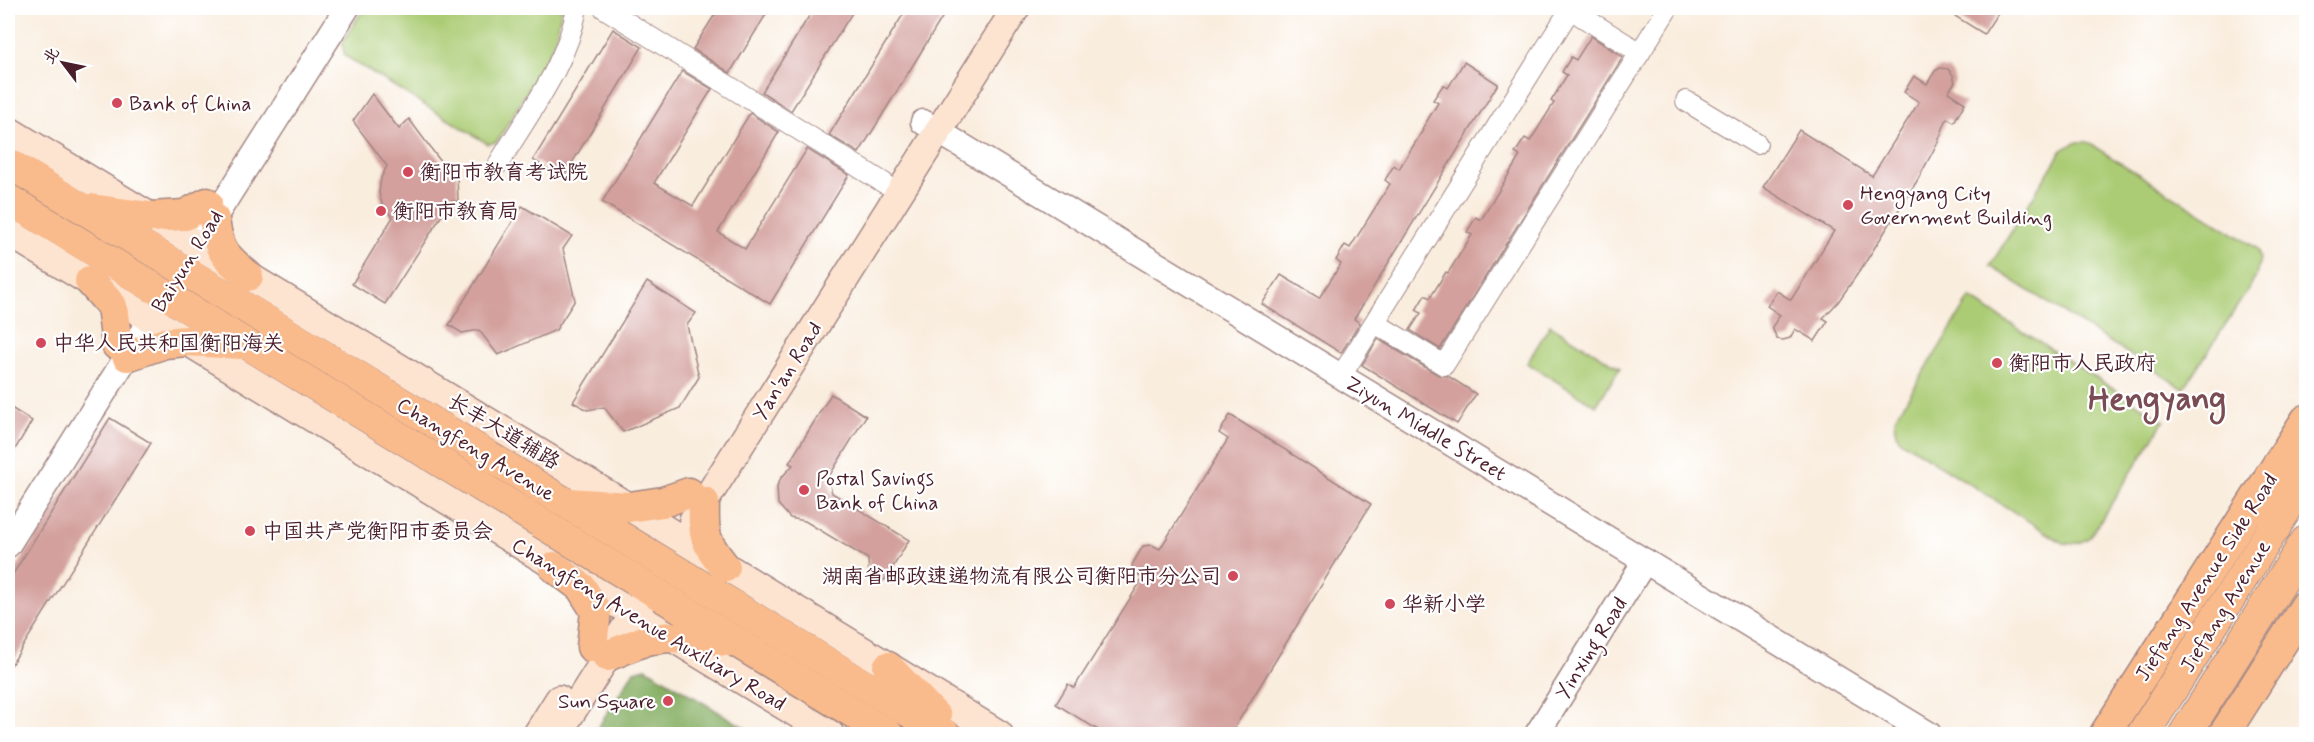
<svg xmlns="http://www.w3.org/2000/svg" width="2314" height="742" font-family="Mynerve,'LXGW WenKai TC',sans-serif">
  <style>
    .green { fill: #abcc74; stroke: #7a7650; stroke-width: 1.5 }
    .forest { fill: #88b066; stroke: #696848; stroke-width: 1.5 }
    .building { fill: #d3a09d }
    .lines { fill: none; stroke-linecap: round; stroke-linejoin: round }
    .minor-casing { stroke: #a28684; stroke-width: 22 }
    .tertiary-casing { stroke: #a28684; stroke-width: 27 }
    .secondary-casing { stroke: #a28684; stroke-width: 30 }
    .primary-casing { stroke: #a28684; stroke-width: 33 }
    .trunk-casing { stroke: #a28684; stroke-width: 34 }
    .minor { stroke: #fff; stroke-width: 20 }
    .tertiary { stroke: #fff; stroke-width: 24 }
    .secondary { stroke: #fde4d1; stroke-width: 27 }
    .primary { stroke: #fabb8c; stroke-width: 30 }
    .trunk { stroke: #fabb8c; stroke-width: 32 }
    .poi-dot { fill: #d1495b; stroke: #fff; stroke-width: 2 }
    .labels { text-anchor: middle; stroke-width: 4.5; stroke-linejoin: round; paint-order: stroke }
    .poi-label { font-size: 21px; fill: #4a1f2b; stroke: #fff; text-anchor: start }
    .street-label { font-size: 21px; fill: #4a1f2b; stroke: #fff }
    .town-label { font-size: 33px; font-weight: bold; fill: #7a4c53; stroke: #fff }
  </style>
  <rect width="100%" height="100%" fill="#fff"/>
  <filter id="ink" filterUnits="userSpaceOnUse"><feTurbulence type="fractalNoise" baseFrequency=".0167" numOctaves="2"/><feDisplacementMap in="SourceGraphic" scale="12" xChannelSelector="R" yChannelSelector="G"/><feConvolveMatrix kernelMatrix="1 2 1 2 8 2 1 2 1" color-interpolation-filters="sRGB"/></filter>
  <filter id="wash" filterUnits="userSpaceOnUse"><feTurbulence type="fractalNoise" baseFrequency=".008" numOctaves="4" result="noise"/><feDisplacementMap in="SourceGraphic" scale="24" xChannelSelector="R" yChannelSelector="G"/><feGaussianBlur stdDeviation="1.35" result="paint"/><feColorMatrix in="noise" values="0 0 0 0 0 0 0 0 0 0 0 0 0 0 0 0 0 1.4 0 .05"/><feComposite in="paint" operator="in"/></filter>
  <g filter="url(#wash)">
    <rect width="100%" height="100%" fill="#f9edde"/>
    <!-- green -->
    <g class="green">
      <path d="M364,8H562L556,37L548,56L497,142L488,144L345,56L342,43Z"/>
      <path d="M2077,142H2087L2258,249L2260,258L2256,277L2184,389L1990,266L2062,150Z"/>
      <path d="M1970,298L2164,421L2090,537C2081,543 2075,545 2063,543L1900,440C1895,432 1893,427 1896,417Z"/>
      <path d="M1550,325L1620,368L1596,406L1527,363Z"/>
    </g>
    <!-- forest -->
    <path class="forest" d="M646,668L755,734H594L634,671Z"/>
    <g id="blocks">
      <!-- building -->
      <g class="building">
        <path d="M719,8H770L730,73L693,49Z"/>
        <path d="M814,8H855L791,111L762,92Z"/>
        <path d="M907,8H948L859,153L829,135Z"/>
        <path d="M1942,8H2001L1984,34Z"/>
        <path d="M613,29L642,47L563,178L533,160Z"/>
        <path d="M1591,36L1623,57L1440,349L1410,330L1421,313L1416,310L1425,295L1430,298L1446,272L1448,273L1472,235L1467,232L1476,217L1481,220L1520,156L1515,153L1525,138L1530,141L1554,103L1551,101L1567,75L1562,72L1571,57L1576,60Z"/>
        <path d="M1464,62L1498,84L1354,319L1360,323L1341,353L1262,304L1281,275L1319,298L1341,264L1336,260L1345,245L1350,248L1390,184L1385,180L1394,165L1399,169L1423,130L1422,129L1438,103L1433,100L1443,85L1448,88Z"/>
        <path d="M1940,68L1948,69L1953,75L1955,82L1948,92L1965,103L1954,122L1947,118L1938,142L1917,181L1863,266L1838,302L1823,318L1828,321L1815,341L1795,329L1790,338L1783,340L1777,339L1772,327L1780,315L1767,306L1777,291L1791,300L1834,231L1763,187L1799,130L1872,176L1919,102L1904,92L1914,76L1927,84L1935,71Z"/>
        <path d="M682,71L712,89L654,183L693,206L750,113L779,132L718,232L745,249L807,149L849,175L770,304L602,202Z"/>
        <path d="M372,94L399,129L409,119L450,174L457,175L458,201H451L385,304L352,284L393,217L383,207L379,193L381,178L387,166L353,121Z"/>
        <path d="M522,206L572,236L563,249L575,300L556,330L498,355L479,330L462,333L449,325Z"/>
        <path d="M647,282L696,313L687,325L699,377L680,408L623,432L604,407L587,410L573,402Z"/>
        <path d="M1378,339L1438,375L1448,376L1476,394L1457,424L1362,365Z"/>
        <path d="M831,394L866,416L828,478L832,493L909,540L886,579L880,582L874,581L869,576L868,559L805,521L790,518L778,504L777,486L781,478L793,465L789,463Z"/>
        <path d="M8,406L32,421L8,461Z"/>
        <path d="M1230,415L1371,504L1230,735H1106L1056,704L1068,684L1074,688L1143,578L1135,573L1132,565L1143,546L1152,545L1160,549L1228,439L1219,433Z"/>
        <path d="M110,418L151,443L8,670V582Z"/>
      </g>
    </g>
  </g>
  <g filter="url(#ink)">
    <use href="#blocks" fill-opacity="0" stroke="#a28684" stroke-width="1.5"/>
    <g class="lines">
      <defs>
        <g id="minor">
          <path d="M604,8L884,183"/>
          <path d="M1570,9L1640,53"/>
          <path d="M1686,101L1757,144"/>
          <path d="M499,163C528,114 567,65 577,8"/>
          <path d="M1375,323L1444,365L1668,8"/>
          <path d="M1341,376L1571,8"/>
        </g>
        <g id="tertiary">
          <path d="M923,122L1929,734"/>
          <path d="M204,234L347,8"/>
          <path d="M8,545L160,304"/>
          <path d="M1537,734L1645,561"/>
        </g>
        <g id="secondary">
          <path d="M8,130L629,507L999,734"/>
          <path d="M8,232L830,734"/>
          <path d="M693,520L1016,8"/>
          <path d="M537,734L559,699"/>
          <path d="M558,734L642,601"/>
        </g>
        <g id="primary">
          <path d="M8,163L945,734"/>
          <path d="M8,199L888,734"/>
          <path d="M91,209L150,217L185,215L207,203"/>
          <path d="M214,219C218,250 224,256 248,276"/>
          <path d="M90,281L112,306L117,345"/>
          <path d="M127,356L165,343L186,341L241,344"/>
          <path d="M704,502C703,536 704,541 725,567"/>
          <path d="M568,503L629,507L663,502L689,493"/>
          <path d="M554,567L581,587L596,611L592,647"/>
          <path d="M607,656L646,640L669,637L730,641"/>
          <path d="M888,667L936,717"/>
          <path d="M2105,734L2306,420"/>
          <path d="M2224,734L2306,605"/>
        </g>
        <g id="trunk">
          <path d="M2279,463L2306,451"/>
          <path d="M2271,475L2274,529"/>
          <path d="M2143,734L2306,477"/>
          <path d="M2185,734L2306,542"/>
        </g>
      </defs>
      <!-- minor casing -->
      <use href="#minor" class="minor-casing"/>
      <!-- tertiary casing -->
      <use href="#tertiary" class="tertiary-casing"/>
      <!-- secondary casing -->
      <use href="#secondary" class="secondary-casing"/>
      <!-- primary casing -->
      <use href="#primary" class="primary-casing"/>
      <!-- trunk casing -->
      <use href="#trunk" class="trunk-casing"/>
      <!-- minor -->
      <use href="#minor" class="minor"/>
      <!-- tertiary -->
      <use href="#tertiary" class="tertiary"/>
      <!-- secondary -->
      <use href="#secondary" class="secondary"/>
      <!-- primary -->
      <use href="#primary" class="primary"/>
      <!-- trunk -->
      <use href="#trunk" class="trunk"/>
    </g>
  </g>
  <!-- markers -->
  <g class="poi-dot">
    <circle cx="117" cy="103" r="6"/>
    <circle cx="408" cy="172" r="6"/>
    <circle cx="1848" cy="205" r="6"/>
    <circle cx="381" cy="211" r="6"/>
    <circle cx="41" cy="343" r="6"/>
    <circle cx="1997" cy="363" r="6"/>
    <circle cx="804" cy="490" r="6"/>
    <circle cx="250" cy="531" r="6"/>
    <circle cx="1233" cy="576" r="6"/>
    <circle cx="1390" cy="604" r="6"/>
    <circle cx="668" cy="701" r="6"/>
  </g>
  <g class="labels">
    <!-- poi labels -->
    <g class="poi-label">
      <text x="129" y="110">Bank of China</text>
      <text x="420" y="179">衡阳市教育考试院</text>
      <text x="1860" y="200">Hengyang City<tspan x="1860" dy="24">Government Building</tspan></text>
      <text x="393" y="218">衡阳市教育局</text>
      <text x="53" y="350">中华人民共和国衡阳海关</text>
      <text x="2009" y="370">衡阳市人民政府</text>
      <text x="816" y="485">Postal Savings<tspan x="816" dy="24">Bank of China</tspan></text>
      <text x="262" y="538">中国共产党衡阳市委员会</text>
      <text x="1221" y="583" text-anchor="end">湖南省邮政速递物流有限公司衡阳市分公司</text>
      <text x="1402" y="611">华新小学</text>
      <text x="656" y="708" text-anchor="end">Sun Square</text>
    </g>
    <!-- street labels -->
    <g class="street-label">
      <text transform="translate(187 261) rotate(-58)" y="7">Baiyun Road</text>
      <text transform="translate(787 371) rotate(-58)" y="7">Yan'an Road</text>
      <text transform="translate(1426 428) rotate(31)" y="7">Ziyun Middle Street</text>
      <text transform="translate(504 431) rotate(31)" y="7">长丰大道辅路</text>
      <text transform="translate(476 449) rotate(31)" y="7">Changfeng Avenue</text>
      <text transform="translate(2206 577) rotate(-57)" y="7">Jiefang Avenue Side Road</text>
      <text transform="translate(2225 606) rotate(-58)" y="7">Jiefang Avenue</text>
      <text transform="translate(649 624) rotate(31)" y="7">Changfeng Avenue Auxiliary Road</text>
      <text transform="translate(1591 648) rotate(-58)" y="7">Yinxing Road</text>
    </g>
    <!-- town labels -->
    <g class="town-label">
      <text x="2157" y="409">Hengyang</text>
    </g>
  </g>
  <!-- margin -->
  <rect width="2314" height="742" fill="none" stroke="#fff" stroke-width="30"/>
  <!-- north arrow -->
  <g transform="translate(63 63) rotate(302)" stroke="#ffffff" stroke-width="4.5" paint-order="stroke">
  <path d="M0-4.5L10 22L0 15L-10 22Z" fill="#4a1f2b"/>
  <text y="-9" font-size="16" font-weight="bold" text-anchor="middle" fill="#4a1f2b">北</text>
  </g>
</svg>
